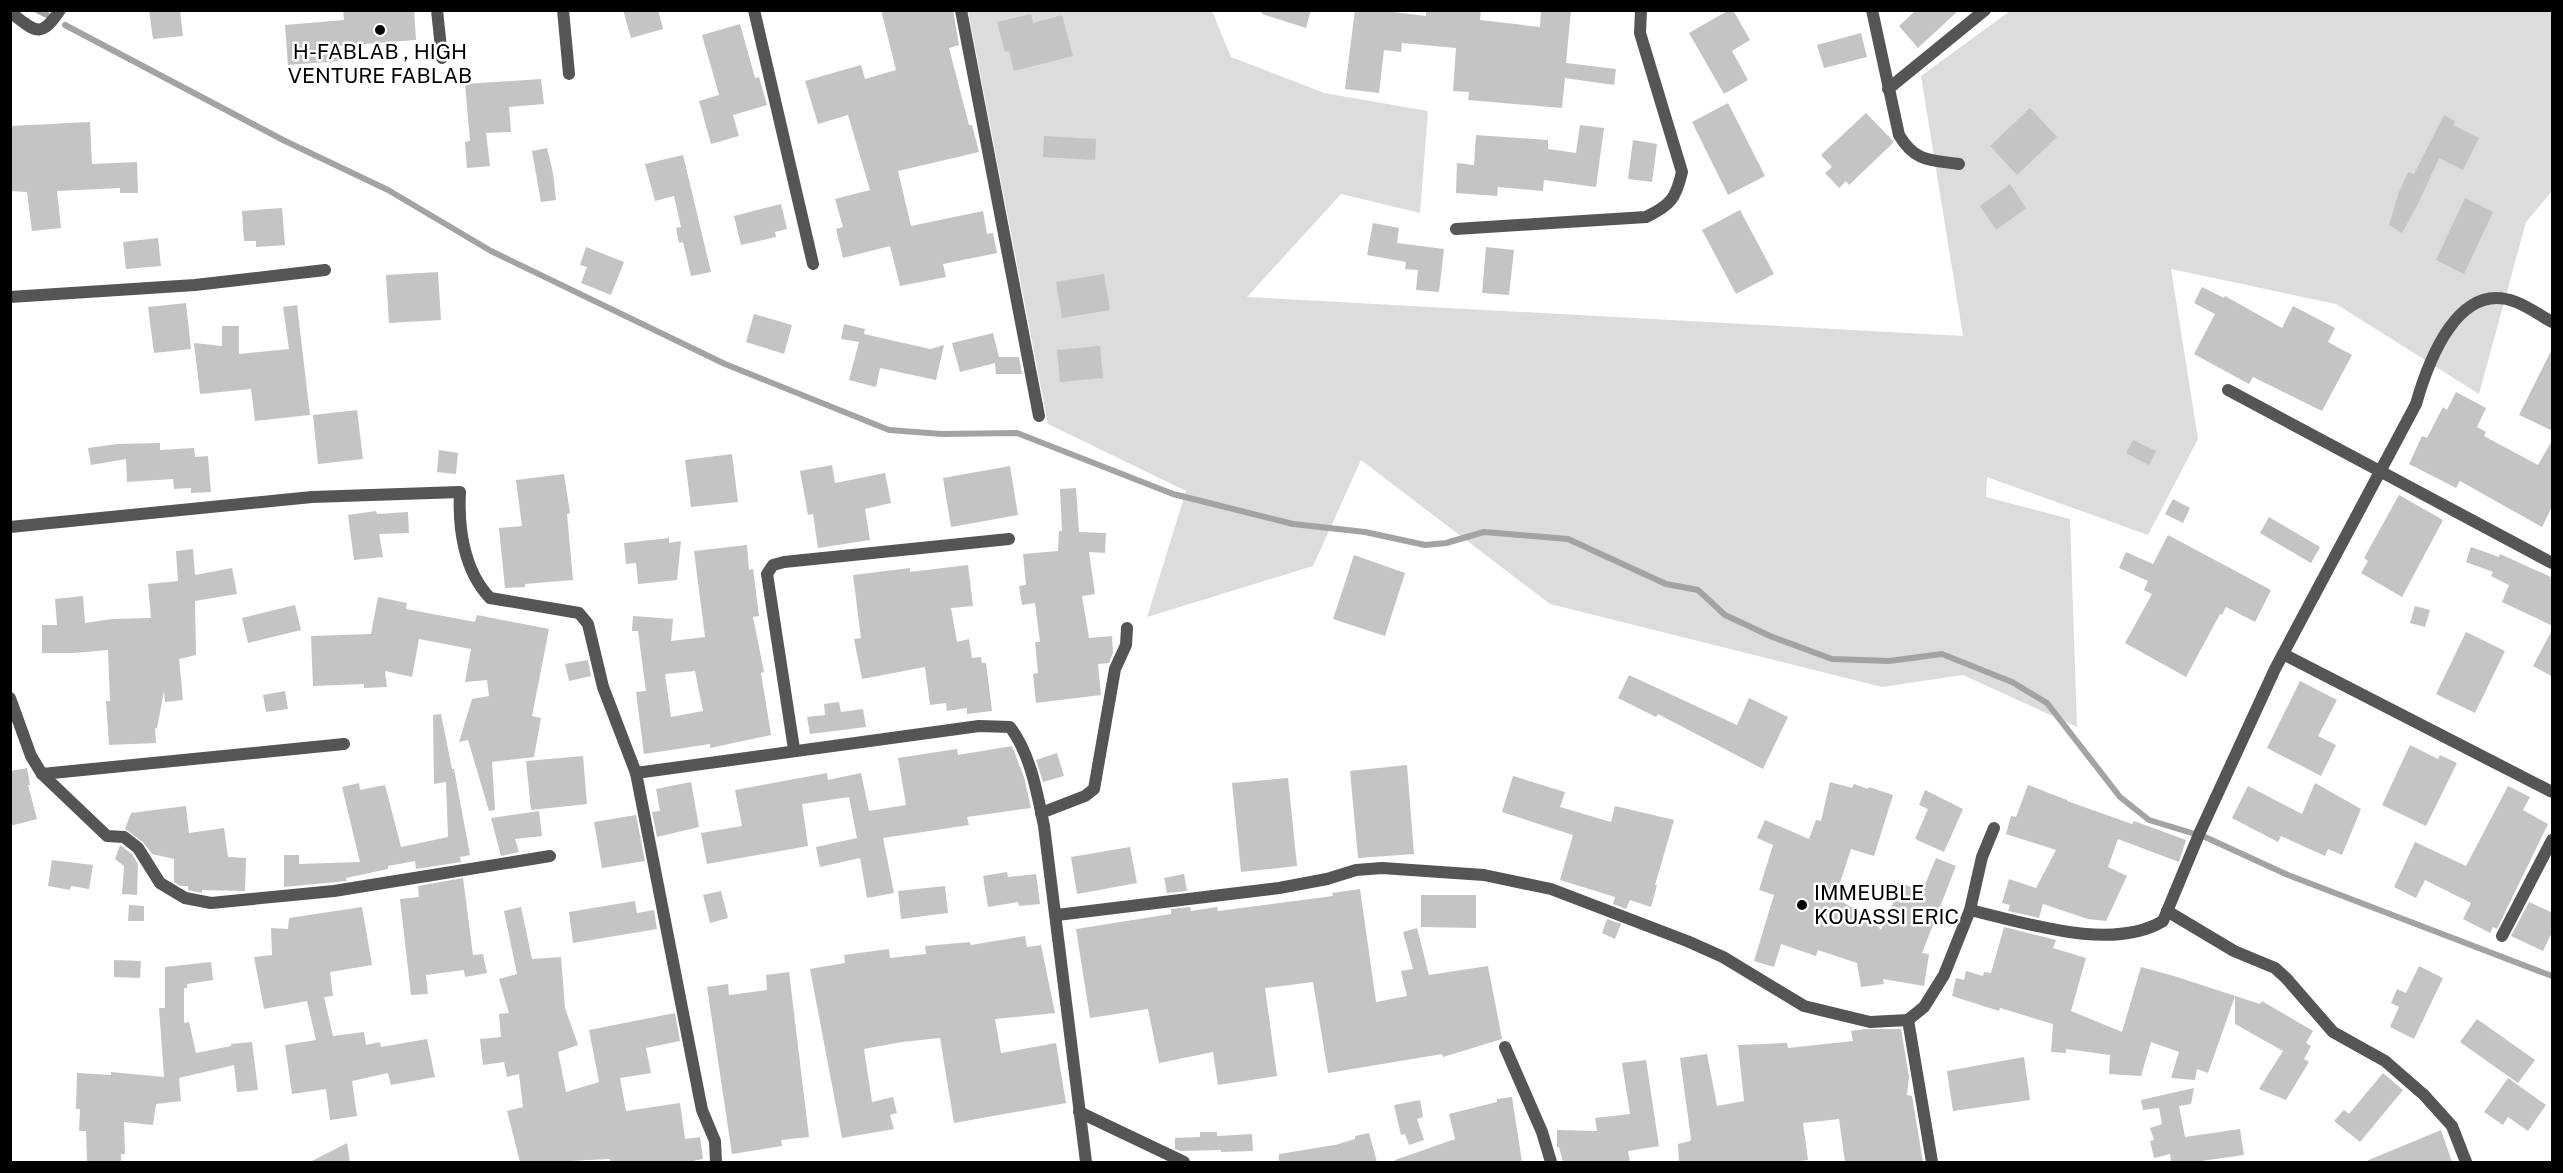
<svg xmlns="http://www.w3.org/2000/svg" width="2563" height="1173" font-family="'Public Sans',sans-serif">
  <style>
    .green { fill: #dcdcdc }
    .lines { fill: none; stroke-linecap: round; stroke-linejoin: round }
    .stream { stroke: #a3a3a3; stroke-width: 6 }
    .building { fill: #c4c4c4; fill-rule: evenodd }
    .minor { stroke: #555; stroke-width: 12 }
    .poi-dot { fill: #000; stroke: #fff; stroke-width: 2 }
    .labels { text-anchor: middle; stroke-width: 5; stroke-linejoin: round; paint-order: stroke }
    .poi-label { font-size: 21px; fill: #000; stroke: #fff }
  </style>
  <rect width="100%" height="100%" fill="#fff"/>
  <!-- green -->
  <path class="green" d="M968,11H1212L1231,57L1324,93L1428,111L1420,213L1341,194L1247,297L1963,336L1921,76L2010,11H2552V191L2526,222L2479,394L2336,304L2171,269L2198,439L2148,535L1987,477L1986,497L2070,519L2077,727L1963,675L1882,687L1550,604L1361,460L1313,566L1147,617L1186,491L1048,424Z"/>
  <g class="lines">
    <!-- stream -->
    <g class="stream">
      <path d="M37,10L47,15"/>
      <path d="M65,25L283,140L388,190L491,251L725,364L889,430L942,434L1017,433L1173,494L1293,524L1365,532L1425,545L1446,543L1484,532L1568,539L1666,584L1698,590L1725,615L1770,636L1832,659L1889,661L1942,654L2012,682L2047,703L2120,797L2149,820L2205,837L2288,875L2552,976"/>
    </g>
  </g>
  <!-- building -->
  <g class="building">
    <path d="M149,10H180L183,36L153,39Z"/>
    <path d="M343,10H414L416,40L339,46L340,61L288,65L285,25L344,20Z"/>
    <path d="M623,10H658L663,29L631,38Z"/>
    <path d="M881,10H953L959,45L949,48L969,125H972L979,152L898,171L911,226L983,211L987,234L993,233L997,253L943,264L946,277L900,286L890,246L843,258L836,229L843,227L835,199L870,190L848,115L818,124L805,81L861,65L865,79L896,70Z"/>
    <path d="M1262,10H1311L1306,28L1262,14Z"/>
    <path d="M1355,10H1378L1426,16V10H1481L1480,20L1540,27L1541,10H1571L1566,63L1616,69L1614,85L1565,78L1562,108L1468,100L1469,92L1453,91L1456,48L1402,43L1401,52L1384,50L1379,93L1345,89Z"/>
    <path d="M1729,10H1733L1750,40L1732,51L1748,80L1724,94L1689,33Z"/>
    <path d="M1916,10H1959L1918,48L1899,26Z"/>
    <path d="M1031,14L1033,23L1062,15L1073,56L1014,71L1009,51L1005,52L997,22Z"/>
    <path d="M740,24L755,78L759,77L767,105L733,115L739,136L711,144L699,101L719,95L702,35Z"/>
    <path d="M1861,33L1867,57L1824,68L1817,45Z"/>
    <path d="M541,79L544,104L509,107L511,132L486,133L490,166L467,168L465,142L470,141L465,84Z"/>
    <path d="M1728,103L1765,176L1728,195L1692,122Z"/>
    <path d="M2030,108L2057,137L2017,175L1990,146Z"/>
    <path d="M1866,113L1894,142L1849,185L1846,181L1839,188L1825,173L1832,167L1821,155Z"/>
    <path d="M2444,115L2455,121L2453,125L2479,138L2463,170L2439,158L2419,202L2402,233L2389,225L2399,192L2408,172L2414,174Z"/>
    <path d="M90,122L92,164L137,162L138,193H120V188L57,191L61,228L32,231L27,192L10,191V126Z"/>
    <path d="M1580,125L1604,128L1596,187L1544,180L1543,191L1498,187L1497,196L1456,193L1457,163L1474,165L1476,135L1548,140V149L1576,153Z"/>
    <path d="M1044,136L1096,139L1095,160L1043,157Z"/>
    <path d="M1633,140L1657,144L1652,182L1628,179Z"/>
    <path d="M547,148L553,173L556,200L541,202L532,151Z"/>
    <path d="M683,155L711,272L691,276L683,242L679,243L676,228L681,227L674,196L655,201L645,164Z"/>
    <path d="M2010,184L2026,208L1996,230L1980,206Z"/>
    <path d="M2465,198L2493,212L2464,274L2436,260Z"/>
    <path d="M781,204L787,229L775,232L776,237L741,245L734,216Z"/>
    <path d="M282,208L285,245L256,247V241H244L242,211Z"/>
    <path d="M1740,210L1774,274L1736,294L1702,230Z"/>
    <path d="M1373,223L1399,228L1397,243L1444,249L1439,292L1416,290L1418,270L1405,269L1406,262L1367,255Z"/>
    <path d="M158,238L161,266L126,269L123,242Z"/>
    <path d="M586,247L624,262L611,295L581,283L587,267L580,265Z"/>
    <path d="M1486,247L1514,250L1509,295L1482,293Z"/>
    <path d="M438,272L441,320L389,323L386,275Z"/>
    <path d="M1104,274L1110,310L1062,318L1056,282Z"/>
    <path d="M2202,287L2224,298L2225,296L2282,328L2293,306L2335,328L2328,342L2352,355L2322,411L2253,377L2249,384L2194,354L2215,314L2194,303Z"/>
    <path d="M186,303L191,349L154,353L148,307Z"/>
    <path d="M297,305L310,415L255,421L251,389L200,394L194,343L222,346V326H239V354L289,349L283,307Z"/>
    <path d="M754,314L792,325L784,354L746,342Z"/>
    <path d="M844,324L865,329L864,334L930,349L944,345L936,380L880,368L876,387L849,380L859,342L841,339Z"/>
    <path d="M993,333L999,357H1019L1022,374H996L995,363L960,372L952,343Z"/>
    <path d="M1100,346L1103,378L1060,382L1057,350Z"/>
    <path d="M2553,347V431L2519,415Z"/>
    <path d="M2456,392L2486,408L2477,427L2486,432L2484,436L2538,465L2553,439V505L2542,527L2460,481L2456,488L2409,464L2422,436L2427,438L2443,407L2447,410Z"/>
    <path d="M357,410L363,459L318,464L313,415Z"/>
    <path d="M2133,440L2156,451L2149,465L2126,453Z"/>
    <path d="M160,443V450L194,448L195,457L208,456L211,492L191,493V488L174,489L173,479L127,482L126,459L91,465L88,448L117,444Z"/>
    <path d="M439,450L458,453L456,474L437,472Z"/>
    <path d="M732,454L738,502L691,507L685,460Z"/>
    <path d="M832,465L835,483L885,473L891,503L865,509L870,540L818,548L813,514L808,515L800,471Z"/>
    <path d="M1010,466L1018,515L951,527L943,478Z"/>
    <path d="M564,474L570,513L567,514L573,580L525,584V587L505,588L499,528L522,526L516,480Z"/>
    <path d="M1076,488L1079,532L1106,533L1105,553L1089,552L1095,594L1082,596L1089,638L1112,636L1113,653L1109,663L1098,664L1101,695L1036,703L1033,674L1038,673L1035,642H1040L1035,603L1022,605L1019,586L1026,585L1023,554L1058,551L1059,531H1062L1060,489Z"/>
    <path d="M2399,495L2443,520L2402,597L2361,573L2368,561L2364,558Z"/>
    <path d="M2173,499L2190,508L2183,523L2165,514Z"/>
    <path d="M376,511L377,514L408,512L409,533L379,534L383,557L354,560L348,515Z"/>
    <path d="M2269,517L2320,547L2311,563L2260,533Z"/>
    <path d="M2168,535L2271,590L2255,622L2226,607L2222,615L2220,614L2186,677L2125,643L2152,594L2144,590L2148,581L2119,568L2126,552L2153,564Z"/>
    <path d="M669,538V543L681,541L677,580L638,584L636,563L626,564L624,543Z"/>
    <path d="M747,545L749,570L753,569L759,616L753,617L764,672L761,673L771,735L710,748V744L644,754L636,692L646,691L638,631H632L633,616L673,619L671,641L705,637L694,551ZM695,671L703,711L671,717L665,674Z"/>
    <path d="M2471,547L2499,557L2500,554L2553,578V626L2502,602L2509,585L2491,576L2493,572L2466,562Z"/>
    <path d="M193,549L195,575L232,568L237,594L195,601L196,655L179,659L183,700L165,702L164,691L157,728H155L156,743L109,745L106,701H110L108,650L74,653H42V625H57L55,599L83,596L85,623L112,619L151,618L148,584L178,581L176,551Z"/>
    <path d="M1354,555L1405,573L1385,636L1333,619Z"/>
    <path d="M968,565L973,606L951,608L957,642L969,639L972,658L981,657L982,663H986L992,711L967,714V708L947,711L946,703L930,705L925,667L862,679L854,639L861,638L853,575L910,568V572Z"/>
    <path d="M378,597L407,603L406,609L475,622L477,615L549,629L532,716L541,718L534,757L492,762L495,810L489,811L468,740L459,742L472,699L489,696L487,680L465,682L471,649L419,639L412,677L385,671L387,687L364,688V684L313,686L311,636L371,634Z"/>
    <path d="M295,605L301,630L248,643L242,618Z"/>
    <path d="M2415,606L2430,610L2425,627L2410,623Z"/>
    <path d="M2553,628V677L2533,666Z"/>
    <path d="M2466,632L2505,651L2475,713L2436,694Z"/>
    <path d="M588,660L591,676L569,681L565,664Z"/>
    <path d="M1629,675L1737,725L1749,698L1788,717L1763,769L1658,714L1656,717L1618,698Z"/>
    <path d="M2300,681L2337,700L2318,736L2336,745L2321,776L2267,748Z"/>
    <path d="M285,691L288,709L266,712L263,695Z"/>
    <path d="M839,702L841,712L863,709L866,727L810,734L807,717L825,715L824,704Z"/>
    <path d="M441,714L452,769H454L470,855L460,857L461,862L416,869L415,861L388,866V869L346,878L347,881L284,887V855H299V864L360,862L342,787L359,783L360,790L385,785L401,847L448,837L446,782L434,784L433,715Z"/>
    <path d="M2410,745L2438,759L2440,755L2457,763L2426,826L2382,805Z"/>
    <path d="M1012,746L1024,777L1031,808L967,817L969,825L883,838L894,893L867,898L860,858L820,867L816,847L857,838L849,797L802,804L808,846L707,864L701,833L742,826L735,790L827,773L828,780L861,773L869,811L906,805L898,758L957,749L958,755Z"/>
    <path d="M1057,753L1064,776L1043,782L1036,760Z"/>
    <path d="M583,756L587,804L531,810L526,761Z"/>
    <path d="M1407,765L1414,854L1358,858L1350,771Z"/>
    <path d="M27,768L30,785H28L37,819L10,826V771Z"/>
    <path d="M1513,776L1565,792L1560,807L1611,822L1615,806L1674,820L1655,885H1657L1651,907L1630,900L1626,909L1613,904L1615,897L1560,880L1573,835L1502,812Z"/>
    <path d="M1288,778L1297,866L1241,872L1232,783Z"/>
    <path d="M691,782L699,827L657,837L652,812L660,811L656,789Z"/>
    <path d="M1830,782L1852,788L1854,784L1868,789L1869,787L1893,795L1874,856L1851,849L1835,898L1868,916L1881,930L1902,883L1922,892L1936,858L1956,866L1922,953L1929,954L1924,986L1883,979L1884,984L1861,987L1857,963L1818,950L1816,956L1781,944L1774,967L1754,961L1774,895L1759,890L1773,845L1757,838L1765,820L1809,839L1816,820L1821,821Z"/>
    <path d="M2315,783L2361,809L2342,855L2328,849L2325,856L2281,836L2278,842L2232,818L2248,786L2302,814Z"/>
    <path d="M2028,785L2067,800V801L2132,824L2134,821L2186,840L2179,862L2118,839L2108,867L2127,876L2106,921L2088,919L2043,904L2039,918L2008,911L2010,905L2002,903L2009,879L2036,888L2056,850L2006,834L2011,816L2016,817Z"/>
    <path d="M2508,786L2530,797L2523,810L2548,824L2497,929L2493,927L2490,933L2463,919L2471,903L2425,880L2416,898L2394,887L2415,842L2466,866Z"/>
    <path d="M1925,790L1963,809L1944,852L1915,839L1928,809L1919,805Z"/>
    <path d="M186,806L189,833L224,828L228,857L246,858L245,891L202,890V893L188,890V886H181L174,882V859L152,854L143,842L125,829L131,813Z"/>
    <path d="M539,811L542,836L515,839L519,852L501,856L491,818Z"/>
    <path d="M636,815L645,861L602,868L594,822Z"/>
    <path d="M120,845L132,854L138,864L137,895L122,894L124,866L115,859Z"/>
    <path d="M1130,847L1137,883L1077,894L1071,857Z"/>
    <path d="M52,860L93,865L89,889L71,886L70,890L48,886Z"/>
    <path d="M1007,872L1008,877L1036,874L1040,904L1019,906L1018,902L988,907L983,876Z"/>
    <path d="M1184,874L1187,891L1167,893L1164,878Z"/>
    <path d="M463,878L473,955L483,954L487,973L465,977L464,970L426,975L428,994L411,995L400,899L419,897L418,886Z"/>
    <path d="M945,886L948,913L901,919L898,891Z"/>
    <path d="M1360,889L1376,1002L1407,996L1401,971L1413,969L1403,932L1417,928L1429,975L1488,966L1502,1039L1443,1057L1442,1054L1328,1073L1313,982L1265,988L1277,1076L1218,1085L1213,1052L1159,1063L1148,1009L1090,1018L1076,929L1171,914V909L1190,907L1191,911L1217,907L1218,911L1333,896L1332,893Z"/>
    <path d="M721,891L728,918L710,923L703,895Z"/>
    <path d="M1421,895H1476V928L1421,927Z"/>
    <path d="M635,901L637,913L654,910L657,929L573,943L569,912Z"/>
    <path d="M2529,902L2553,913V930L2543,951L2511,936Z"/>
    <path d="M129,905L144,906V921H128Z"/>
    <path d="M362,907L372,965L330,972L333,996L324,997L333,1036L364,1032L366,1045L380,1042L381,1047L427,1039L435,1077L391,1085L388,1073L352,1081L357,1116L330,1120L326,1089L292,1094L285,1045L316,1040L307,1001L264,1009L254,957L272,955L271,928L288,929L289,918Z"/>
    <path d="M521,907L532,959L561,957L565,1008L578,1045L558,1052L566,1092L599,1082L589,1030L675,1013L680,1041L646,1048L651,1073L620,1078L626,1111L680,1103L685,1139L700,1137L703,1159L688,1162H610V1159L570,1161L571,1162H520L507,1111L523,1107L519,1074L507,1077L504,1062L483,1065L480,1039L501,1037L499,1014L509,1013L499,979L517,974L504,911Z"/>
    <path d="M1607,919L1621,924L1615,939L1602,933Z"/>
    <path d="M2004,927L2056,940L2053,948L2086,958L2071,1011L2122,1032L2141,967L2174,976L2260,1004L2262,1001L2313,1031L2306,1043L2311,1046L2304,1059L2309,1062L2286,1100L2259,1089L2283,1051L2235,1024V996L2208,1073L2197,1069L2195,1080L2171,1078L2179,1052L2151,1042L2141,1076L2109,1074L2110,1055L2066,1049V1053L2051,1052L2053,1024L2000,1008L1999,1011L1952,996L1956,978L1964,980L1966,971L1983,976L1984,972L1991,973Z"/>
    <path d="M1025,936L1027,947L1041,945L1055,1013L995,1019L1001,1053L1056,1043L1066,1103L954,1123L940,1038L902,1042L864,1049L872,1102L893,1097L897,1113L890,1115L894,1129L842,1138L810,969L845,963L844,955L889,949L890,958L926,954L925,946L970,942L971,945Z"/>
    <path d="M114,960L141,961L140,978L114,977Z"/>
    <path d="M211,962L213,980L187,984V988H184V1023L189,1022L196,1053L231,1046V1044L252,1042L258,1090L237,1092L234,1065L179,1078L181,1101L156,1104L153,1125L124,1122L125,1154H121V1162H87L86,1131H79L80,1109H76L77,1073L111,1075V1072L164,1077L159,1008H165V967Z"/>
    <path d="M2419,966L2443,978L2414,1039L2390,1027L2399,1007L2391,1003L2397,989L2406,993Z"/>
    <path d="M789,972L809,1137L781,1140L782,1146L732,1154L707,987L728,984L729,995L767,990L766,975Z"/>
    <path d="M2477,1019L2535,1060L2518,1083L2460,1042Z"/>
    <path d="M1865,1029H1901L1909,1077L1907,1095L1912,1096L1923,1162H1845L1839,1119L1803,1123L1808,1160L1791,1162H1679L1678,1144L1690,1141L1691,1139L1680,1058L1707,1054L1717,1106L1744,1101L1738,1045L1787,1043L1788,1048L1853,1041L1851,1031Z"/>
    <path d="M2024,1057L2030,1100L1953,1111L1947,1071Z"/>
    <path d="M1646,1060L1659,1146L1628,1151L1630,1162H1563L1559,1147H1557V1130L1597,1131L1595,1118L1630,1114L1622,1063Z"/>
    <path d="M2383,1073L2403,1090L2360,1142L2334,1121L2344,1110L2349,1114Z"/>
    <path d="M2508,1078L2546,1105L2528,1131L2508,1117L2503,1125L2484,1112Z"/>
    <path d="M2194,1088L2191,1104L2179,1106L2185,1137L2240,1129L2244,1155L2194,1162H2171L2170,1154L2154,1158L2150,1141L2154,1140L2150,1128L2162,1124L2159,1108L2143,1110L2141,1100Z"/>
    <path d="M1512,1097L1522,1162H1396L1395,1160L1455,1139L1449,1114L1497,1102V1099Z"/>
    <path d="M1420,1100L1423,1117L1417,1119L1424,1140L1409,1145L1405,1134L1401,1135L1394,1105Z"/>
    <path d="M2441,1130L2452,1162H2364Z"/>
    <path d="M1200,1132H1217V1136L1252,1134L1253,1151L1221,1152V1150L1181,1151L1175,1149V1138L1200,1137Z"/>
    <path d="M1369,1133L1377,1162H1279V1154L1335,1145L1355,1139V1136Z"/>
    <path d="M347,1143L350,1162H310Z"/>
  </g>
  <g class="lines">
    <!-- minor -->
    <g class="minor">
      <path d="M437,10L442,58"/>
      <path d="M563,10L569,74"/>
      <path d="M754,10L813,264"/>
      <path d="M961,10L1039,416"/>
      <path d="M1872,10L1899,135C1915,162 1930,160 1959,164"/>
      <path d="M10,12C35,31 40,40 60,10"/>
      <path d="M1888,89L1985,10"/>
      <path d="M1456,229L1646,217C1671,205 1676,198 1682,172L1640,33L1641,10"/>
      <path d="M10,297L195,285L325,270"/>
      <path d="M2228,390L2552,563"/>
      <path d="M10,527L312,497L460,492C458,528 464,571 490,598L579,613L588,624L603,687L636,773L702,1110L715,1141L716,1162"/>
      <path d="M2283,654L2552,792"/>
      <path d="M10,698L31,756L42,774L107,836L124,837L138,848L160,883L185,898L211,903L334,891L550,856"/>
      <path d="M794,749L767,574L773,565L784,562L1009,539"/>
      <path d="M636,773L979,726L1010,727C1031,755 1037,793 1044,826L1086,1162"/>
      <path d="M42,774L344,744"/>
      <path d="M1041,813L1085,796L1094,789L1115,669L1126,645L1127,628"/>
      <path d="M1970,910C2026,923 2112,952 2163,921L2200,832L2275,669L2416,404C2428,362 2458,279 2516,302C2529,307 2541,316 2552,322"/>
      <path d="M2167,911L2234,951L2275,968L2286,978L2333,1032L2385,1061L2424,1095L2452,1126L2466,1162"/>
      <path d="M1057,915L1279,888L1327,879L1356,870L1382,868L1484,875L1551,889L1687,941L1723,957L1804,1006L1870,1022L1908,1020L1924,1007L1944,975L1970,910L1982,857L1994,828"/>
      <path d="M2502,936L2552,840"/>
      <path d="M1908,1020L1932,1162"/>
      <path d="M1505,1047L1542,1132L1551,1162"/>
      <path d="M1079,1112L1184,1162"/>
    </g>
  </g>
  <!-- markers -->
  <g class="poi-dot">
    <circle cx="380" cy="30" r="6"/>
    <circle cx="1802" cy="905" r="6"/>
  </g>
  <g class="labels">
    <!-- poi labels -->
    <g class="poi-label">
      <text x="380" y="59">H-FABLAB , HIGH<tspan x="380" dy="24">VENTURE FABLAB</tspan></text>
      <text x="1814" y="900" text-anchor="start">IMMEUBLE<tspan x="1814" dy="24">KOUASSI ERIC</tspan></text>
    </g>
  </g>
  <!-- border -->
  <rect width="2563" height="1173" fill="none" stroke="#000000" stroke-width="24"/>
</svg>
